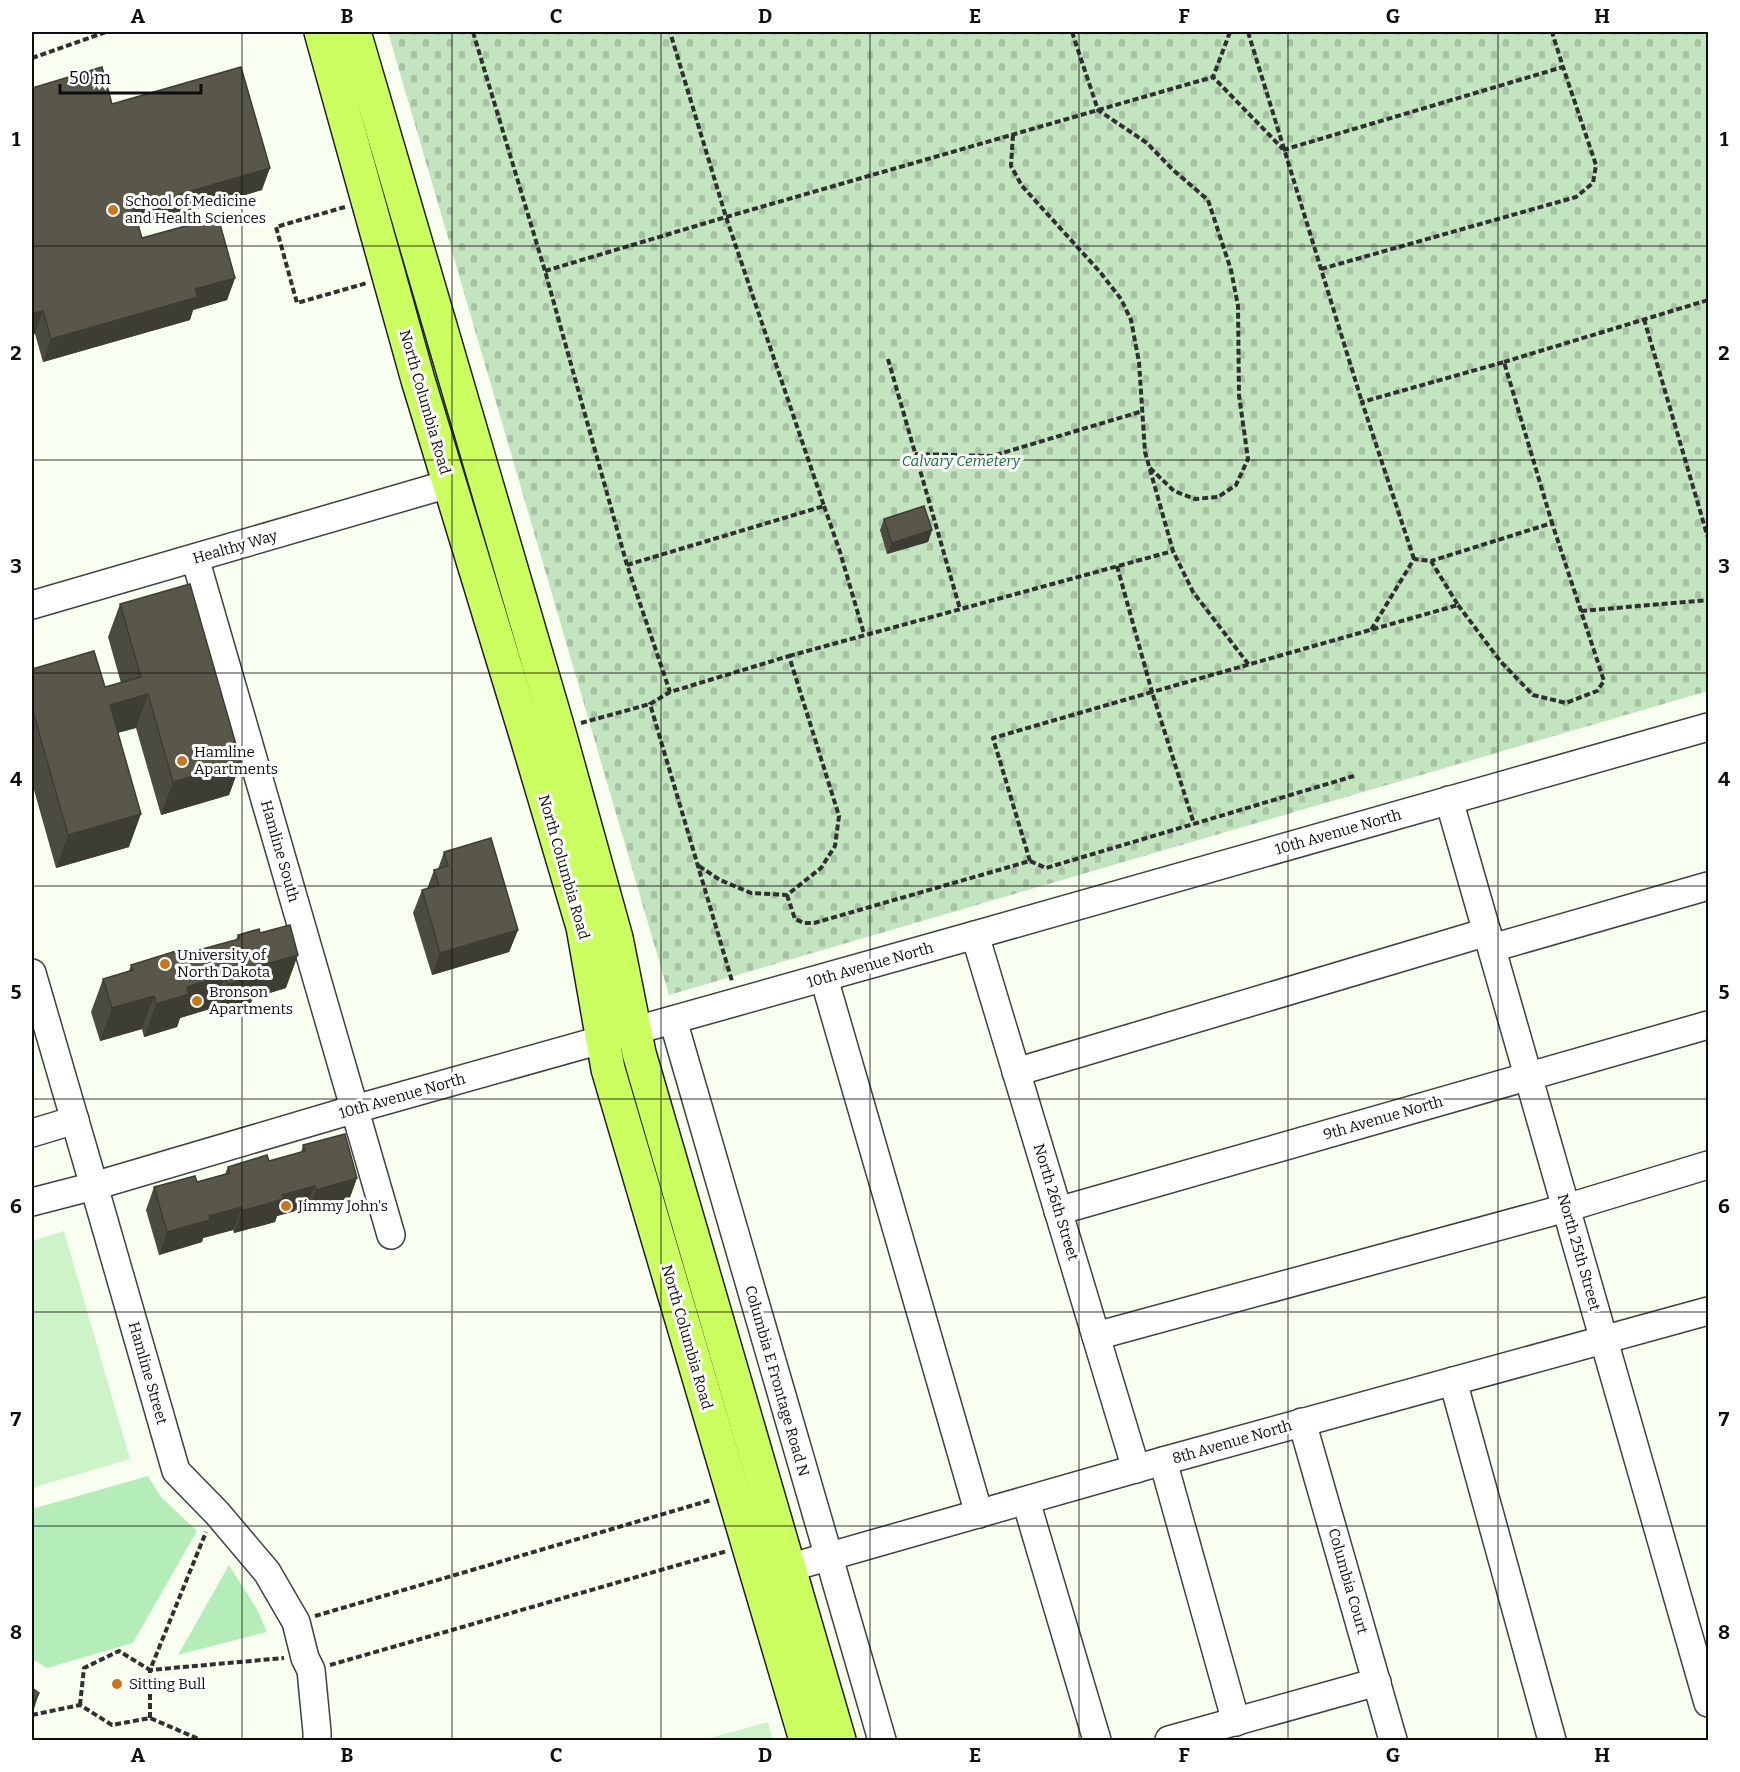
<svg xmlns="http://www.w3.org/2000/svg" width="1740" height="1772" font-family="Bitter,serif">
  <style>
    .green { fill: #b5edb8 }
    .cemetery { fill: url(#cemetery-stones) }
    .pitch { fill: #ccf4c8 }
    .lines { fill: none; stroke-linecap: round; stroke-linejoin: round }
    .minor-casing { stroke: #414141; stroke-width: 30 }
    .major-casing { stroke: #1f1f1f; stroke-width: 36 }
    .path { stroke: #303030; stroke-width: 4; stroke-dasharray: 6 3; stroke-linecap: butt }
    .minor { stroke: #fff; stroke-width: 27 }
    .major { stroke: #cbff60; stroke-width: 33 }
    .wall { fill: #4c4b40 }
    .shaded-wall { fill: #3e3d34 }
    .building { fill: #58574a; stroke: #3e3d34; stroke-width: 1.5 }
    .grid { fill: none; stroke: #0e0e0e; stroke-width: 1.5; stroke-opacity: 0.55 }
    .poi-dot { fill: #cb7619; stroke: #fff; stroke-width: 2 }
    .labels { text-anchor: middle; stroke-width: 6; stroke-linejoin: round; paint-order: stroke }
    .poi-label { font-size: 15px; fill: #0e0e0e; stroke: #fff; text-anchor: start }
    .street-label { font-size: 15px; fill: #0e0e0e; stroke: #fff }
    .park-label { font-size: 15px; font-style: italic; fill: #186c37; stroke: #fff }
    .neatline { fill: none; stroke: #0e0e0e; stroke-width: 2 }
    .grid-label { font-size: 20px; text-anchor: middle; font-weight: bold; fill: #0e0e0e }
  </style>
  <defs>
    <pattern id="cemetery-stones" width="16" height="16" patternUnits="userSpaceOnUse" patternTransform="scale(1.5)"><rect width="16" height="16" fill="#c2e4be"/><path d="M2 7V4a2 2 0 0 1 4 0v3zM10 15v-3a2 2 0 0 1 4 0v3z" fill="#a6c2a2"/></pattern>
  </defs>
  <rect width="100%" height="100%" fill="#f9fff0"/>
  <!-- green -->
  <g class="green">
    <path d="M148,1476L161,1497L197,1531L133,1643L47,1668L32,1659V1509Z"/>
    <path d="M229,1565L257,1609L267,1632L178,1655Z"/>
  </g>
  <!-- cemetery -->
  <path class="cemetery" d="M388,32H1708V691L669,995Z"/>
  <!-- pitch -->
  <g class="pitch">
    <path d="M64,1231L130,1459L32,1488V1241Z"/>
    <path d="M768,1722L773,1740H703Z"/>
  </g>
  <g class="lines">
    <defs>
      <g id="minor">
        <path d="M195,558L391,1235"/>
        <path d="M32,605L438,487"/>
        <path d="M1449,800L1708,1703"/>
        <path d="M975,935L1136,1469"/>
        <path d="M1492,948L1708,886"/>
        <path d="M32,973L94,1186L176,1471L217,1513L267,1572L296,1622L305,1658L311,1670L317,1732V1740"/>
        <path d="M824,978L979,1514"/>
        <path d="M673,1020L882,1740"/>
        <path d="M1016,1072L1487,932"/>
        <path d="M32,1133L75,1120"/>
        <path d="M32,1202L94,1186L355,1109L975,935L1708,727"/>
        <path d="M1058,1211L1708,1025"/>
        <path d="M1096,1336L1566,1208L1708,1165"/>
        <path d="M1453,1381L1552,1740"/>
        <path d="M1302,1422L1393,1740"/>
        <path d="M1163,1461L1236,1722"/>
        <path d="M1026,1501L1097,1740"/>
        <path d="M771,1573L1163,1461L1708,1311"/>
        <path d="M1169,1740L1377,1682"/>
      </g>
      <g id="major">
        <path d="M321,32L418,380L527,738L583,927L608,1069L806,1740"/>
        <path d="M354,32L558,729L616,938L639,1053L839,1740"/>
      </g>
    </defs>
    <!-- minor casing -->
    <use href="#minor" class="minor-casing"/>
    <!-- major casing -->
    <use href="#major" class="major-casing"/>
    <!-- path -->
    <g class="path">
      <path d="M473,32L545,271L627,565L670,692"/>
      <path d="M1072,32L1098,110L1147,143L1172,169L1208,200L1231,270L1238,306L1239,395L1248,459L1236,485L1218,497L1195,499L1174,491L1149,467"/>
      <path d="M1230,32L1213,77L1283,149"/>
      <path d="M1248,32L1362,402"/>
      <path d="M32,58L106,32"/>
      <path d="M1013,135L1011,166L1022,186L1100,272L1121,299L1131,320L1139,362L1145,452L1173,551L1193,592L1249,665"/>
      <path d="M1283,150L1563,67L1552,32"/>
      <path d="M345,207L276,227L297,303L367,283"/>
      <path d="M1321,269L1576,197L1593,183L1596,165L1563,67"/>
      <path d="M545,271L726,217L1213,77"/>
      <path d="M1644,319L1708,538"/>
      <path d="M888,359L960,609"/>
      <path d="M1504,362L1708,300"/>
      <path d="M915,454L992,456L1143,411"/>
      <path d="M824,506L840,552L864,634"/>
      <path d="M1414,559L1362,402L1504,362L1552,523L1431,561"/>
      <path d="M627,565L824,506L726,217L670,32"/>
      <path d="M1117,566L1152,692L1458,605L1431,561L1414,559L1371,630"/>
      <path d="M1458,605L1501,662L1533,695L1566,703L1597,691L1604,681L1552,523"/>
      <path d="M1581,611L1708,600"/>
      <path d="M789,656L1173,551"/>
      <path d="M581,723L650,704"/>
      <path d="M1030,861L993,738L1152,692L1194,824"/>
      <path d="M699,866L720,880L751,893L787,895L821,868L835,846L839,816L789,656L670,692L650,704L732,981"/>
      <path d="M787,895L795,919L804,923H814L1030,861L1046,868L1354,776"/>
      <path d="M315,1616L711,1500"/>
      <path d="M330,1665L727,1551"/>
      <path d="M80,1705L84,1668L119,1651L150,1670L206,1532"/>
      <path d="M32,1715L80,1705L112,1725L150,1718L201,1740"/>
      <path d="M150,1718V1670L284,1658"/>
    </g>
    <!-- minor -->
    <use href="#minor" class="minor"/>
    <!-- major -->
    <use href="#major" class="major"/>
  </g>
  <!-- wall -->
  <g class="wall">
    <path d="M32,88L112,104L262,190L139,226L142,238L235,278L227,300L193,310L190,320L43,362L35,334H32Z"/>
    <path d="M884,519L932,530L928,542L887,554L880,530Z"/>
    <path d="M120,604L241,762L229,795L161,815L136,728L117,733L129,847L56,868L32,783V669L105,687L121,683L108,637Z"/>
    <path d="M444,852L518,930L509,952L432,975L413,913L422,890L427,889L434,870L438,869Z"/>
    <path d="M260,933L286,988L253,998L249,1007L216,1017L213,1008L180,1018L177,1027L144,1037L142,1029L100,1041L91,1012L103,979L129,971L131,965L188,953L236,940L238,935Z"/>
    <path d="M303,1145L357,1178L349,1200L308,1212L306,1208L277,1216L275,1222L234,1233L233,1230L203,1238L202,1242L159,1255L146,1210L154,1187L197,1182L225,1174L228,1167L269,1161L301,1153Z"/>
  </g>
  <!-- shaded-wall -->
  <g class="shaded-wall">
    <path d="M270,168L262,190L125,230L133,208Z"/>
    <path d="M235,278L227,300L193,310L190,320L43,362L51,339L195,289Z"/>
    <path d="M43,311L35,334H32V314Z"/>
    <path d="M932,530L928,542L887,554L892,543Z"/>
    <path d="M148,694L136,728L98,738L110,705Z"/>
    <path d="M241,762L229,795L161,815L173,782Z"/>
    <path d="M141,814L129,847L56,868L68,835Z"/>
    <path d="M518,930L509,952L432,975L440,953Z"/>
    <path d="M298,955L286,988L253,998L249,1007L216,1017L228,984L259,966Z"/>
    <path d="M225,975L213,1008L180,1018L177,1027L144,1037L156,1004L187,987Z"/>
    <path d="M154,996L142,1029L100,1041L112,1008Z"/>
    <path d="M357,1178L349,1200L308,1212L316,1190Z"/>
    <path d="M315,1186L306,1208L277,1216L275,1222L234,1233L242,1211L282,1195Z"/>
    <path d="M242,1207L233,1230L203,1238L202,1242L159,1255L167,1232L209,1216Z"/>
    <path d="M39,1693L32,1715V1707Z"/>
  </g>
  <!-- building -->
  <g class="building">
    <path d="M102,67L112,104L241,67L270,168L133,208L142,238L218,217L235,278L195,289L198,297L51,339L43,311L32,314V88Z"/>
    <path d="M924,506L932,530L892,543L884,519Z"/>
    <path d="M190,584L241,762L173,782L148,694L110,705L141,814L68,835L32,708V669L94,651L105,687L141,677L120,604Z"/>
    <path d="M491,838L518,930L440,953L422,890L439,885L434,870L448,866L444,852Z"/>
    <path d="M290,925L298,955L259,966L261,974L228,984L225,975L187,987L189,994L156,1004L154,996L112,1008L103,979L133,970L131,965L186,948L188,953L239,939L238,935L259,929L260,933Z"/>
    <path d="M345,1134L357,1178L316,1190L315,1186L282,1195L283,1199L242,1211V1207L209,1216L210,1220L167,1232L154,1187L195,1176L197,1182L230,1173L228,1167L267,1155L269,1161L305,1151L303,1145Z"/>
    <path d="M32,1688L39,1693L32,1707Z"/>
  </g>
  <!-- grid -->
  <path class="grid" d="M242,32V1740M452,32V1740M661,32V1740M870,32V1740M1079,32V1740M1288,32V1740M1498,32V1740M32,246H1708M32,460H1708M32,673H1708M32,886H1708M32,1099H1708M32,1312H1708M32,1526H1708"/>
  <!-- markers -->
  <g class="poi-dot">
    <circle cx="113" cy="210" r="6"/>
    <circle cx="182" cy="761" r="6"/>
    <circle cx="165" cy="964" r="6"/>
    <circle cx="197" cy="1001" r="6"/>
    <circle cx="286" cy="1206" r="6"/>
    <circle cx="117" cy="1684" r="6"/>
  </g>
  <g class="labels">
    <!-- poi labels -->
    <g class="poi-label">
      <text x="125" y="206">School of Medicine<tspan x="125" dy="17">and Health Sciences</tspan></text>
      <text x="194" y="757">Hamline<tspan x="194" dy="17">Apartments</tspan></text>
      <text x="177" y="960">University of<tspan x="177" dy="17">North Dakota</tspan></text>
      <text x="209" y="997">Bronson<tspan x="209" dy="17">Apartments</tspan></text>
      <text x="298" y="1211">Jimmy John's</text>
      <text x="129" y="1689">Sitting Bull</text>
    </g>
    <!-- street labels -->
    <g class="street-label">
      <text transform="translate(425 402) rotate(74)" y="5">North Columbia Road</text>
      <text transform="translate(235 547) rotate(-16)" y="5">Healthy Way</text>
      <text transform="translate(1338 832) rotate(-16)" y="5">10th Avenue North</text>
      <text transform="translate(280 851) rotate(74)" y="5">Hamline South</text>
      <text transform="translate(564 867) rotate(74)" y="5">North Columbia Road</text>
      <text transform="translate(870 965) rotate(-16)" y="5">10th Avenue North</text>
      <text transform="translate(402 1096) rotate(-16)" y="5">10th Avenue North</text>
      <text transform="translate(1383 1118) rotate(-16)" y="5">9th Avenue North</text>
      <text transform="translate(1056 1202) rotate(73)" y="5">North 26th Street</text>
      <text transform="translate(1579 1252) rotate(74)" y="5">North 25th Street</text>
      <text transform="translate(687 1337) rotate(74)" y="5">North Columbia Road</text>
      <text transform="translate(148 1373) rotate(74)" y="5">Hamline Street</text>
      <text transform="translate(777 1381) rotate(74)" y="5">Columbia E Frontage Road N</text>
      <text transform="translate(1232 1442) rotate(-16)" y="5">8th Avenue North</text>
      <text transform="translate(1348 1581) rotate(74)" y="5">Columbia Court</text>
    </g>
    <!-- park labels -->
    <g class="park-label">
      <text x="961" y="466">Calvary Cemetery</text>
    </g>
  </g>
  <!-- border -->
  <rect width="1740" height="1772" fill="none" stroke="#ffffff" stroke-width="66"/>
  <!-- scale -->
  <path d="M60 84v9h141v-9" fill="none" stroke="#0e0e0e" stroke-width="3"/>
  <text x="69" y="84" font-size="18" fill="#0e0e0e" stroke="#ffffff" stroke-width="4.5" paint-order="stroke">50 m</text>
  <rect x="33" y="33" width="1674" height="1706" class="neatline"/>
  <g class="grid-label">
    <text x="138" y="23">A</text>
    <text x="347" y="23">B</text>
    <text x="556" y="23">C</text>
    <text x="765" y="23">D</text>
    <text x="975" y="23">E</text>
    <text x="1184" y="23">F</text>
    <text x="1393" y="23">G</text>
    <text x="1602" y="23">H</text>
    <text x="16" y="146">1</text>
    <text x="1724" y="146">1</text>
    <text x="16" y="360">2</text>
    <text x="1724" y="360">2</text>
    <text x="16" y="573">3</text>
    <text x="1724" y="573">3</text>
    <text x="16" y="786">4</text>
    <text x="1724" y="786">4</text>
    <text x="16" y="999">5</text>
    <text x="1724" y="999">5</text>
    <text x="16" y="1213">6</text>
    <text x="1724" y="1213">6</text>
    <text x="16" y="1426">7</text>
    <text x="1724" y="1426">7</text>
    <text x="16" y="1639">8</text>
    <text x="1724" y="1639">8</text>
    <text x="138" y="1762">A</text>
    <text x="347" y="1762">B</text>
    <text x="556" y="1762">C</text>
    <text x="765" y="1762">D</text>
    <text x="975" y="1762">E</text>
    <text x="1184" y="1762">F</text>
    <text x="1393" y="1762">G</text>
    <text x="1602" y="1762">H</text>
  </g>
</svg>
